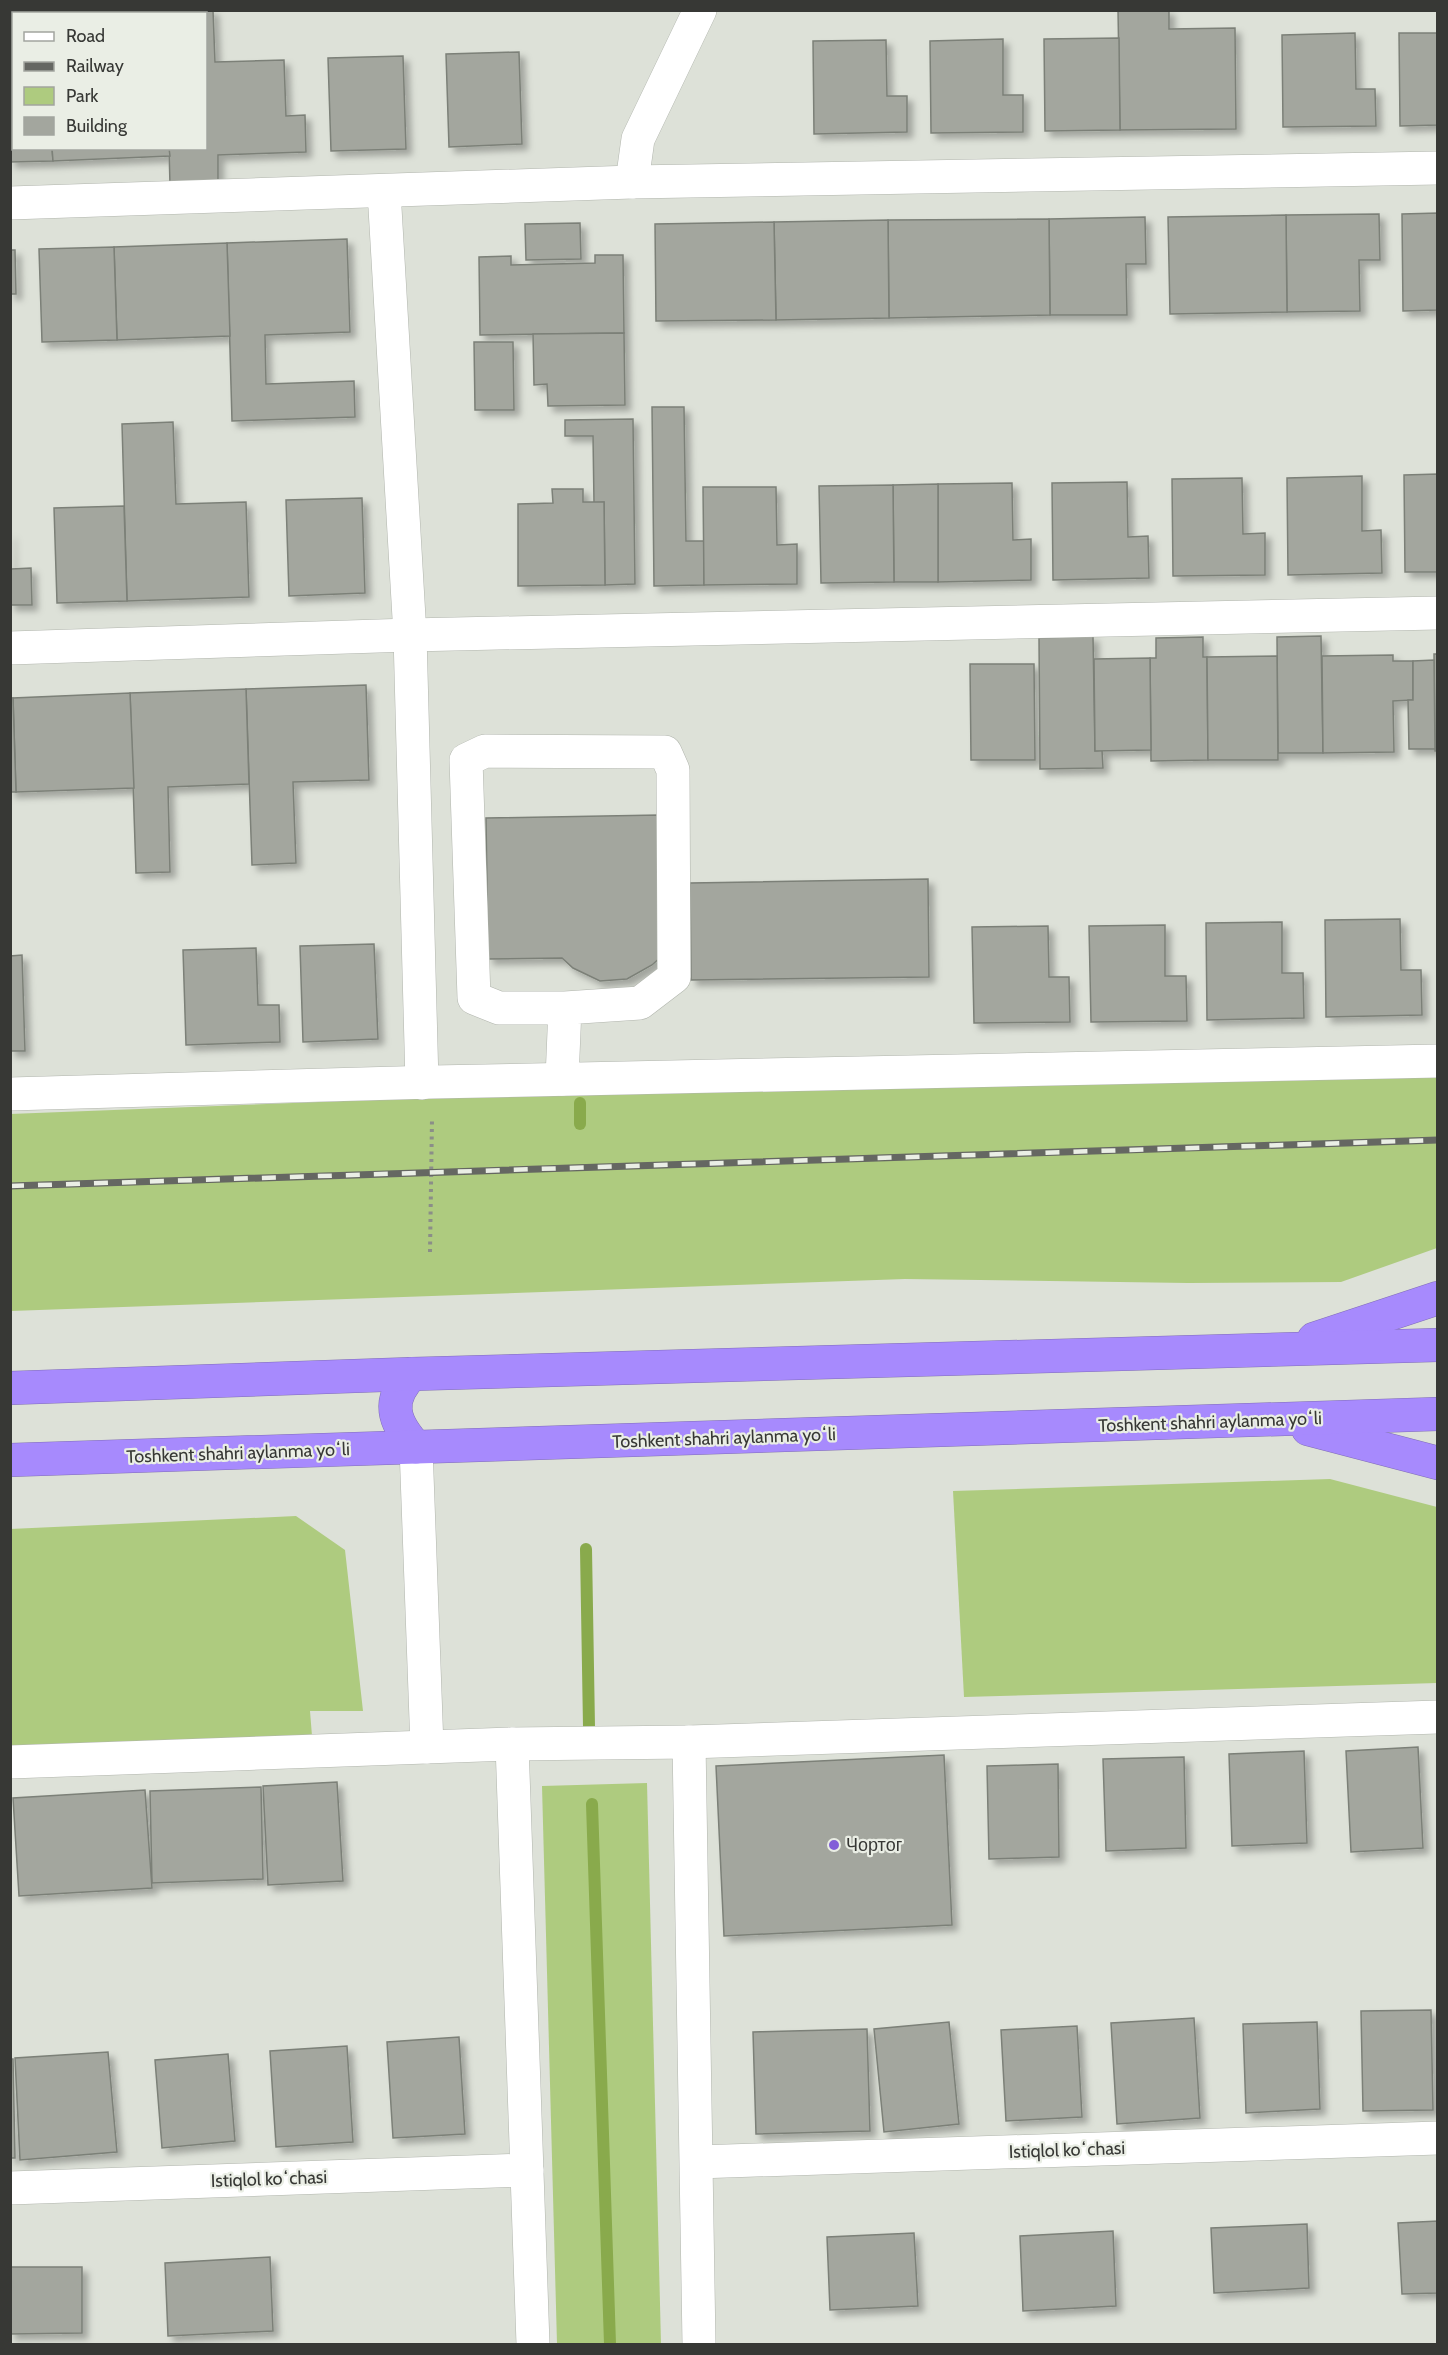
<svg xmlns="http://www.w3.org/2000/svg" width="1448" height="2355" font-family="Cabin,sans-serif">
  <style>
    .green { fill: #aecb7f }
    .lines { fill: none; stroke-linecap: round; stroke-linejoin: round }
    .stream { stroke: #89aa4c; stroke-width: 12 }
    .building { fill: #a3a69e; stroke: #7c8078; stroke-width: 1.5; filter: url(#shadow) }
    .minor-casing { stroke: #b1b5ad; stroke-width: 34 }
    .highway-casing { stroke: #806db7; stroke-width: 34 }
    .path { stroke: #8b8e88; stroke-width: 4; stroke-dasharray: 3 4.5; stroke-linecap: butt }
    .minor { stroke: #fff; stroke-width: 33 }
    .highway { stroke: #a78afd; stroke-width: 33 }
    .rail-casing { stroke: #656762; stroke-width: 7 }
    .rail { stroke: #eaeee5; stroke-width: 4.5; stroke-dasharray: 14; stroke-linecap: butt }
    .poi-dot { fill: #825ed8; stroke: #eaeee5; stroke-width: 2 }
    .labels { text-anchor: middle; stroke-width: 4.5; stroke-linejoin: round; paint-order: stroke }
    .street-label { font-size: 18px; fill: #373835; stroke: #eaeee5 }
    .poi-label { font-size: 18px; fill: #373835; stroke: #eaeee5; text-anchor: start }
  </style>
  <defs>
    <filter id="shadow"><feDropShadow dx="5.5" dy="5.5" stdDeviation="3" flood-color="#0004"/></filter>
  </defs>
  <rect width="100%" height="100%" fill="#dde1d8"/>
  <!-- green -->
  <g class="green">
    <path d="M1437,1077V1248L1341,1282L1188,1283L905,1279L11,1311L10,1114L421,1098Z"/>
    <path d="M1330,1479L1437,1507V1683L964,1697L953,1491Z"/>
    <path d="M296,1516L345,1550L363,1711H310L312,1736L11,1746L10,1529Z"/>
    <path d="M647,1783L661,2344H557L542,1786Z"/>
  </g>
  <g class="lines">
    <!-- stream -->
    <g class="stream">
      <path d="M580,1103V1124"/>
      <path d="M586,1549L589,1727"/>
      <path d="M592,1804L610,2344"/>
    </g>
  </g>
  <!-- building -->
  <g class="building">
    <path d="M48,10H102L101,14H48Z"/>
    <path d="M165,10H213L215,62L284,60L286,116L305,115L306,152L218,155V184L170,185L169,148H206V14H165Z"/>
    <path d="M1118,10H1169V29L1235,28L1236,129L1120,130Z"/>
    <path d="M1355,33L1356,89H1375L1376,126L1283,127L1282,35Z"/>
    <path d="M1399,33H1438V125L1400,126Z"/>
    <path d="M1119,38L1120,130L1045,131L1044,39Z"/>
    <path d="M1003,39V95H1023V132L931,133L930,41Z"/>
    <path d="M886,40L887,96H907V132L814,134L813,41Z"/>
    <path d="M519,52L522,144L449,147L446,54Z"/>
    <path d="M403,56L406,149L331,151L328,58Z"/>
    <path d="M10,69H14V148H52L53,161L10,162Z"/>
    <path d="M52,148H169L170,156L53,161Z"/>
    <path d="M1438,213V310L1403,311L1402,214Z"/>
    <path d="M1379,214L1380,260H1359L1360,311L1287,312L1286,215Z"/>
    <path d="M1286,215L1287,312L1170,314L1168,217Z"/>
    <path d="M1145,217L1146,264H1126L1127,315H1050L1049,219Z"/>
    <path d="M1049,219L1050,315L889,318L888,220Z"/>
    <path d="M888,220L889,318L776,320L774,222Z"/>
    <path d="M774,222L776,320L656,321L655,224Z"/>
    <path d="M580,223L581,259L526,260L525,224Z"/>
    <path d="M347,239L350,332L265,335L266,384L354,381L355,417L232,421L227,243Z"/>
    <path d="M227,243L230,336L117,340L114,247Z"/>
    <path d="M114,247L117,340L42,342L39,249Z"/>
    <path d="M10,250H15L16,294H10Z"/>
    <path d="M595,255H623L624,333L480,335L479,257L511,256V265L595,263Z"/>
    <path d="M624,333L625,405L548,406L547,384L534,385L533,334Z"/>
    <path d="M474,342H513L514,410H475Z"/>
    <path d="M652,407H684L686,541H704V585L654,586Z"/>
    <path d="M633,419L635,584L605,585L604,502L594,503L593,436H565V420Z"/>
    <path d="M173,422L176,504L246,502L249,597L127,601L122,424Z"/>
    <path d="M1438,474V572H1405L1404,475Z"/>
    <path d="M1362,476V531L1381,530L1382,573L1288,575L1287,478Z"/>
    <path d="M1242,478L1243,534L1265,533V575L1173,576L1172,479Z"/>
    <path d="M1127,482L1128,537L1148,536L1149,578L1053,580L1052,483Z"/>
    <path d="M1012,483L1013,540L1031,539V580L938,582V484Z"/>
    <path d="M938,484V582H894L893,485Z"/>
    <path d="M893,485L894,582L821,583L819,486Z"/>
    <path d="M703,487H776L777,545L797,544V584L704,585Z"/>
    <path d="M552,489H583V502H604L605,585L518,586V504L553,503Z"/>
    <path d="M362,498L365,593L289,596L286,500Z"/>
    <path d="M124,506L127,601L57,603L54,508Z"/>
    <path d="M10,533L11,569L31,568L32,605H10Z"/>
    <path d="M1093,636L1095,751L1102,750L1103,768L1040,769L1039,638Z"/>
    <path d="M1321,636L1323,753H1278L1277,637Z"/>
    <path d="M1203,637V657H1207L1208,760L1151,761L1150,658H1156V638Z"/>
    <path d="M1434,654H1438V751H1435Z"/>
    <path d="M1393,655V661H1413V700L1393,701L1394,752L1323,753L1322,656Z"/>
    <path d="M1277,656L1278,760H1208L1207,657Z"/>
    <path d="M1150,658L1151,750L1095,751L1094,659Z"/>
    <path d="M1434,660L1435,749H1409L1408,700H1413V661Z"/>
    <path d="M970,664H1034L1035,760H971Z"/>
    <path d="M366,685L369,780L293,782L296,863L252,865L246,689Z"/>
    <path d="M246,689L249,784L168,787L170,872L136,873L130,693Z"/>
    <path d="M130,693L134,788L16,792L13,698Z"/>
    <path d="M10,698H13L16,792H10Z"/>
    <path d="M659,815L662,956L652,965L627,979L600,981L573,968L562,958L488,959L486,818Z"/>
    <path d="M928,879L929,977L691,980L690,883Z"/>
    <path d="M1400,919L1401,970H1421L1422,1015L1326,1017L1325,920Z"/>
    <path d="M1282,922V973H1303L1304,1018L1207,1020L1206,923Z"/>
    <path d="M1165,925V976H1186L1187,1021L1091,1022L1089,926Z"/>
    <path d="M1048,926L1049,977H1069L1070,1022L974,1023L972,927Z"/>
    <path d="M374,944L378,1039L303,1042L300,946Z"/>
    <path d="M256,948L258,1005H279L280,1042L186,1045L183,950Z"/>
    <path d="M22,955L25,1051H10V956Z"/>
    <path d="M1418,1747L1423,1848L1351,1852L1346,1751Z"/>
    <path d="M1304,1751L1307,1843L1232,1846L1229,1754Z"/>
    <path d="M944,1755L952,1925L724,1936L716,1766Z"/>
    <path d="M1184,1757L1186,1848L1106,1851L1103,1759Z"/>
    <path d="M1058,1764L1059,1857L989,1859L987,1766Z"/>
    <path d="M337,1782L343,1881L268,1885L263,1786Z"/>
    <path d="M261,1787L263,1879L152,1883L150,1791Z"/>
    <path d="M145,1790L152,1888L19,1896L13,1798Z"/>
    <path d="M1431,2010L1433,2110L1363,2111L1361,2011Z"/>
    <path d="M1194,2018L1200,2118L1117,2124L1111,2023Z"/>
    <path d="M949,2022L959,2124L884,2132L874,2029Z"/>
    <path d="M1317,2022L1320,2109L1246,2113L1243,2024Z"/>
    <path d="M1077,2026L1082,2117L1006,2121L1001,2030Z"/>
    <path d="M867,2029L870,2131L756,2134L753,2032Z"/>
    <path d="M459,2037L465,2134L393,2138L387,2042Z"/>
    <path d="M347,2046L353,2142L276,2147L270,2051Z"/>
    <path d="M108,2052L117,2152L20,2160L15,2058Z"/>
    <path d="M228,2054L235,2141L162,2148L155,2060Z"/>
    <path d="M10,2059H13L15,2158H10Z"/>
    <path d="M1438,2221V2293L1402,2294L1398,2223Z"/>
    <path d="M1307,2224L1309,2288L1214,2293L1211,2228Z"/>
    <path d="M1113,2231L1116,2306L1023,2311L1020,2236Z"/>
    <path d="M914,2233L918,2306L830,2310L827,2237Z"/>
    <path d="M270,2257L273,2331L168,2336L165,2263Z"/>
    <path d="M10,2267H82V2333L10,2334Z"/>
  </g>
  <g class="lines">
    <defs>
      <g id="minor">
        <path d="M632,182L638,139L700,10"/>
        <path d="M384,191L410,635L422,1083"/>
        <path d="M10,203L632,182L1438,168"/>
        <path d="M10,648L410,635L1438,613"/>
        <path d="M562,1079L565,1008H499L474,998L466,760L485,751L665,752L673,770L674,977L640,1003L565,1008"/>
        <path d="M10,1094L433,1082L1438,1061"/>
        <path d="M416,1447L427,1747"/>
        <path d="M689,1742L699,2344"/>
        <path d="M512,1744L533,2344"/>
        <path d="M10,1762L512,1744L689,1742L1438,1717"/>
        <path d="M697,2162L1438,2138"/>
        <path d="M10,2188L527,2170"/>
      </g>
      <g id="highway">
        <path d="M1314,1339L1438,1298"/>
        <path d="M412,1374C386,1400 393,1422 416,1447"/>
        <path d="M10,1388L412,1374L1438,1345"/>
        <path d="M1308,1429L1438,1463"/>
        <path d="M10,1460L1438,1414"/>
      </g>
    </defs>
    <!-- minor casing -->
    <use href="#minor" class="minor-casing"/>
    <!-- highway casing -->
    <use href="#highway" class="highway-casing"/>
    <!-- path -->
    <path class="path" d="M430,1252L432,1119"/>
    <!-- minor -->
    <use href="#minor" class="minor"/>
    <!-- highway -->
    <use href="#highway" class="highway"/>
    <defs>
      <path id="rail" d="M10,1186L1438,1140"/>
    </defs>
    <!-- rail casing -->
    <use href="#rail" class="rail-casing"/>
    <!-- rail -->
    <use href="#rail" class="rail"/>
  </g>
  <!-- markers -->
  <circle class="poi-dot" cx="834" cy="1845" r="6"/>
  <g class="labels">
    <!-- street labels -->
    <g class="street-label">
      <text transform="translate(1210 1422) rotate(-2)" y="6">Toshkent shahri aylanma yoʻli</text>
      <text transform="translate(724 1438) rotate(-2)" y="6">Toshkent shahri aylanma yoʻli</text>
      <text transform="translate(238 1453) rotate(-2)" y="6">Toshkent shahri aylanma yoʻli</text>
      <text transform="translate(1067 2150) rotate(-2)" y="6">Istiqlol koʻchasi</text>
      <text transform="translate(269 2179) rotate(-2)" y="6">Istiqlol koʻchasi</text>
    </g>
    <!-- poi labels -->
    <g class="poi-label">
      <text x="846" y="1851">Чортог</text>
    </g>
  </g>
  <!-- border -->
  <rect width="1448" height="2355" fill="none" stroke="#373835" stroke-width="24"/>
  <!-- legend -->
  <rect x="12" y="12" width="195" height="138" fill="#eaeee5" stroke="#a2a59f" stroke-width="1.5"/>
  <rect x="24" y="32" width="30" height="9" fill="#ffffff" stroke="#a2a59f" stroke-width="1.5"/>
  <text x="66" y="42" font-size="18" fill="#373835">Road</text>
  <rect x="24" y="62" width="30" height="9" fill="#656762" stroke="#a2a59f" stroke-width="1.5"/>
  <text x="66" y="72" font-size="18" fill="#373835">Railway</text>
  <rect x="24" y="87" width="30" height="18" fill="#aecb7f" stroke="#a2a59f" stroke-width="1.5"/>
  <text x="66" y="102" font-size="18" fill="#373835">Park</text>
  <rect x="24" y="117" width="30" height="18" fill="#a3a69e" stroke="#a2a59f" stroke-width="1.5"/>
  <text x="66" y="132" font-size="18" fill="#373835">Building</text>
</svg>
